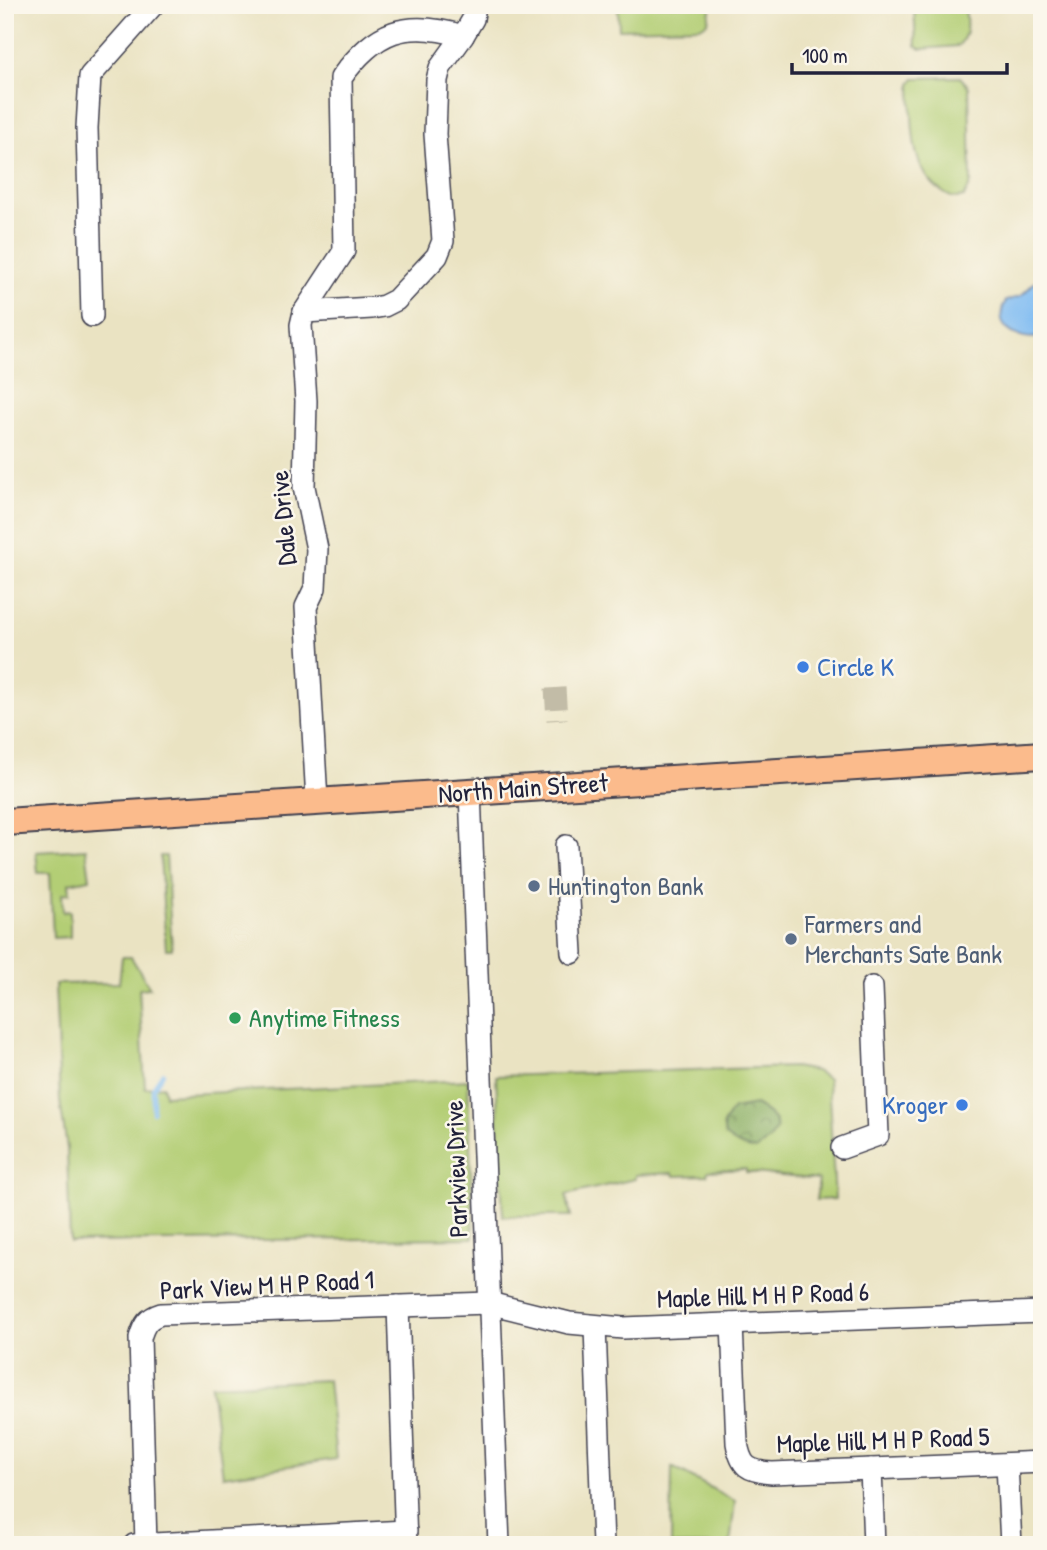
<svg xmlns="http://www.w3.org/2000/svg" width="1047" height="1550" font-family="'Patrick Hand',sans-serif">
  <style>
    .grass { fill: #b3ce74; stroke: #6a7858; stroke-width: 2 }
    .forest { fill: url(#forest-crowns); stroke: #586a50; stroke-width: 2 }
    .water { fill: #80bcf2; stroke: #516f96; stroke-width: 2 }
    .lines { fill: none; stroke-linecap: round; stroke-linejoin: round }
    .stream { stroke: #80bcf2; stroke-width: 4.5 }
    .minor-tunnel { stroke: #c2bca7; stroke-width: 21; stroke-dasharray: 21 10; stroke-linecap: butt }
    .minor-casing { stroke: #403f4f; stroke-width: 24 }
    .major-casing { stroke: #403f4f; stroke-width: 30 }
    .minor { stroke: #fff; stroke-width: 21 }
    .major { stroke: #fbbb8c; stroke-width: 26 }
    .shop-dot { fill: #3f7fe0; stroke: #fbf7ec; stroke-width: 2.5 }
    .service-dot { fill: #5c6f8a; stroke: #fbf7ec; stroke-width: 2.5 }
    .leisure-dot { fill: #2e9e5b; stroke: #fbf7ec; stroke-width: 2.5 }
    .labels { text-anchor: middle; stroke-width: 5; stroke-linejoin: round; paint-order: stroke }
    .street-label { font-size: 26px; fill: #22223b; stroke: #fbf7ec }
    .shop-label { font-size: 26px; fill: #366cbe; stroke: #fbf7ec; text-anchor: start }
    .service-label { font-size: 26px; fill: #4e5e75; stroke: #fbf7ec; text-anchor: start }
    .leisure-label { font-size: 26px; fill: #27864d; stroke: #fbf7ec; text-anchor: start }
  </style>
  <defs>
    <pattern id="forest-crowns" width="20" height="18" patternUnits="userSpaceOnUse" patternTransform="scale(1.75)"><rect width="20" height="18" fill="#8eb166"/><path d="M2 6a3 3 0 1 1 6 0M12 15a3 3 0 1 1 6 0" fill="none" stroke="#749055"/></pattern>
  </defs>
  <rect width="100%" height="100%" fill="#fbf7ec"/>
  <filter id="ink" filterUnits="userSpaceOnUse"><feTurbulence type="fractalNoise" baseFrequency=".0143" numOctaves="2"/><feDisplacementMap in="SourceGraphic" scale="14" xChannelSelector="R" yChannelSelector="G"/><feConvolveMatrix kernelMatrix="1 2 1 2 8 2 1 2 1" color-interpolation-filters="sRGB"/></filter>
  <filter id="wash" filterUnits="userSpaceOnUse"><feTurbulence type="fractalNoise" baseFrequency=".00686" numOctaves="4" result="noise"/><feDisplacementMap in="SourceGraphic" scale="28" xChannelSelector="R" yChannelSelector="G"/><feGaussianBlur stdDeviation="1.57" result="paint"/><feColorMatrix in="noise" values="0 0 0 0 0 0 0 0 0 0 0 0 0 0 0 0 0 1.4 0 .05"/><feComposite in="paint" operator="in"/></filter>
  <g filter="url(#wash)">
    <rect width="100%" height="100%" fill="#eae3c2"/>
    <!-- grass -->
    <g class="grass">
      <path d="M618,5H711L708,22L700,27L619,29Z"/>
      <path d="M914,5H965C966,21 970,34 958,46L921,49L916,46Z"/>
      <path d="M960,77L969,87L971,183L964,197C956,199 951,198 944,193C907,169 913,121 911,83L915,78Z"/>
      <path d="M86,849L90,879L69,883L70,893L62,894L63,912L70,911V937L53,938L50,873H38L36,852Z"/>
      <path d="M160,856H166L172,949H166Z"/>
      <path d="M122,957H131L150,988L139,989L145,1088L163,1086L165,1095L468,1080L473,1238L70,1242L67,1148L60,1101L55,984L119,983Z"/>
      <path d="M794,1067L816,1071L828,1079L835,1199L816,1200L819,1180L746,1172V1169L708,1171L707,1175L674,1176L673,1173L635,1175V1179L566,1195L571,1216H503L496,1076Z"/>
      <path d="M328,1380L336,1459L223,1476L211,1385Z"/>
      <path d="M672,1467L735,1501L730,1545H671Z"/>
    </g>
    <!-- forest -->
    <path class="forest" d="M755,1105C785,1121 782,1132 756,1150C743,1148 735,1144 725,1136L723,1124L733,1109Z"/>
    <!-- water -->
    <path class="water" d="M1042,275V337C1017,341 991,328 1006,301L1021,296Z"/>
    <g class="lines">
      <!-- stream -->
      <path class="stream" d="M153,1112V1088L163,1073"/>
    </g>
  </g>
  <g filter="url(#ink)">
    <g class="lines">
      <!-- minor-tunnel -->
      <path class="minor-tunnel" d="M555,688L557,720"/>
      <defs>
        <g id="minor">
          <path d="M304,312L344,251L341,78C375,30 406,19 463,36L473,19L475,5"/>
          <path d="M92,316L87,128L90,76L153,5"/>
          <path d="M470,791L499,1545"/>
          <path d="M317,801L306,607L315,588L317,549L304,487L306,401L301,325L304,312L372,308L384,306L396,300L437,256L443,241L435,134L437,80L440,68L463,36"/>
          <path d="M566,846L572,953"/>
          <path d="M842,1148L878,1135L872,987"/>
          <path d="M398,1306L406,1545"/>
          <path d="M732,1324L737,1443C741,1467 748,1471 772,1473L1042,1462"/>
          <path d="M595,1327L603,1545"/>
          <path d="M1007,1464L1011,1545"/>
          <path d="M871,1469L874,1545"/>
          <path d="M146,1544L140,1338C144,1324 148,1318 161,1314L489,1303L569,1323L623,1328L1042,1312"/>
          <path d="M134,1545L406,1531"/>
        </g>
        <path id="major" d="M5,822L1042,755"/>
      </defs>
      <!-- minor casing -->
      <use href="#minor" class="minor-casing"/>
      <!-- major casing -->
      <use href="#major" class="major-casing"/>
      <!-- minor -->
      <use href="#minor" class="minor"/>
      <!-- major -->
      <use href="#major" class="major"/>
    </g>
  </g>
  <!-- markers -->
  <g class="shop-dot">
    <circle cx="803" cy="667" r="7"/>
    <circle cx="962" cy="1105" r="7"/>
  </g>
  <g class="service-dot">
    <circle cx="534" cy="886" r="7"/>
    <circle cx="791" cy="939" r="7"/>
  </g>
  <circle class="leisure-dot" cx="235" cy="1018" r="7"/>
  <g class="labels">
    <!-- street labels -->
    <g class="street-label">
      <text transform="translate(283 518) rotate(-95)" y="9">Dale Drive</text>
      <text transform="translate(523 788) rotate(-4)" y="9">North Main Street</text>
      <text transform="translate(456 1169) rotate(-92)" y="9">Parkview Drive</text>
      <text transform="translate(267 1285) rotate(-3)" y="9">Park View M H P Road 1</text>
      <text transform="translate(763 1295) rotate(-2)" y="9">Maple Hill M H P Road 6</text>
      <text transform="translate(883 1440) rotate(-2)" y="9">Maple Hill M H P Road 5</text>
    </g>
    <!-- shop labels -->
    <g class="shop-label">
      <text x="817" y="676">Circle K</text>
      <text x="948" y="1114" text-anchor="end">Kroger</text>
    </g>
    <!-- service labels -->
    <g class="service-label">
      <text x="548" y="895">Huntington Bank</text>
      <text x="805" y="933">Farmers and<tspan x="805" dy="30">Merchants Sate Bank</tspan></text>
    </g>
    <!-- leisure labels -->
    <g class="leisure-label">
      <text x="249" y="1027">Anytime Fitness</text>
    </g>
  </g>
  <!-- margin -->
  <rect width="1047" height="1550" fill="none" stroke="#fbf7ec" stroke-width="28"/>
  <!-- scale -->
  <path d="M792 63v10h215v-10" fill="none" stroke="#22223b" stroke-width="3.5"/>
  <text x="802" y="63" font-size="21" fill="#22223b" stroke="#fbf7ec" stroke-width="5" paint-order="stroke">100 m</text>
</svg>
